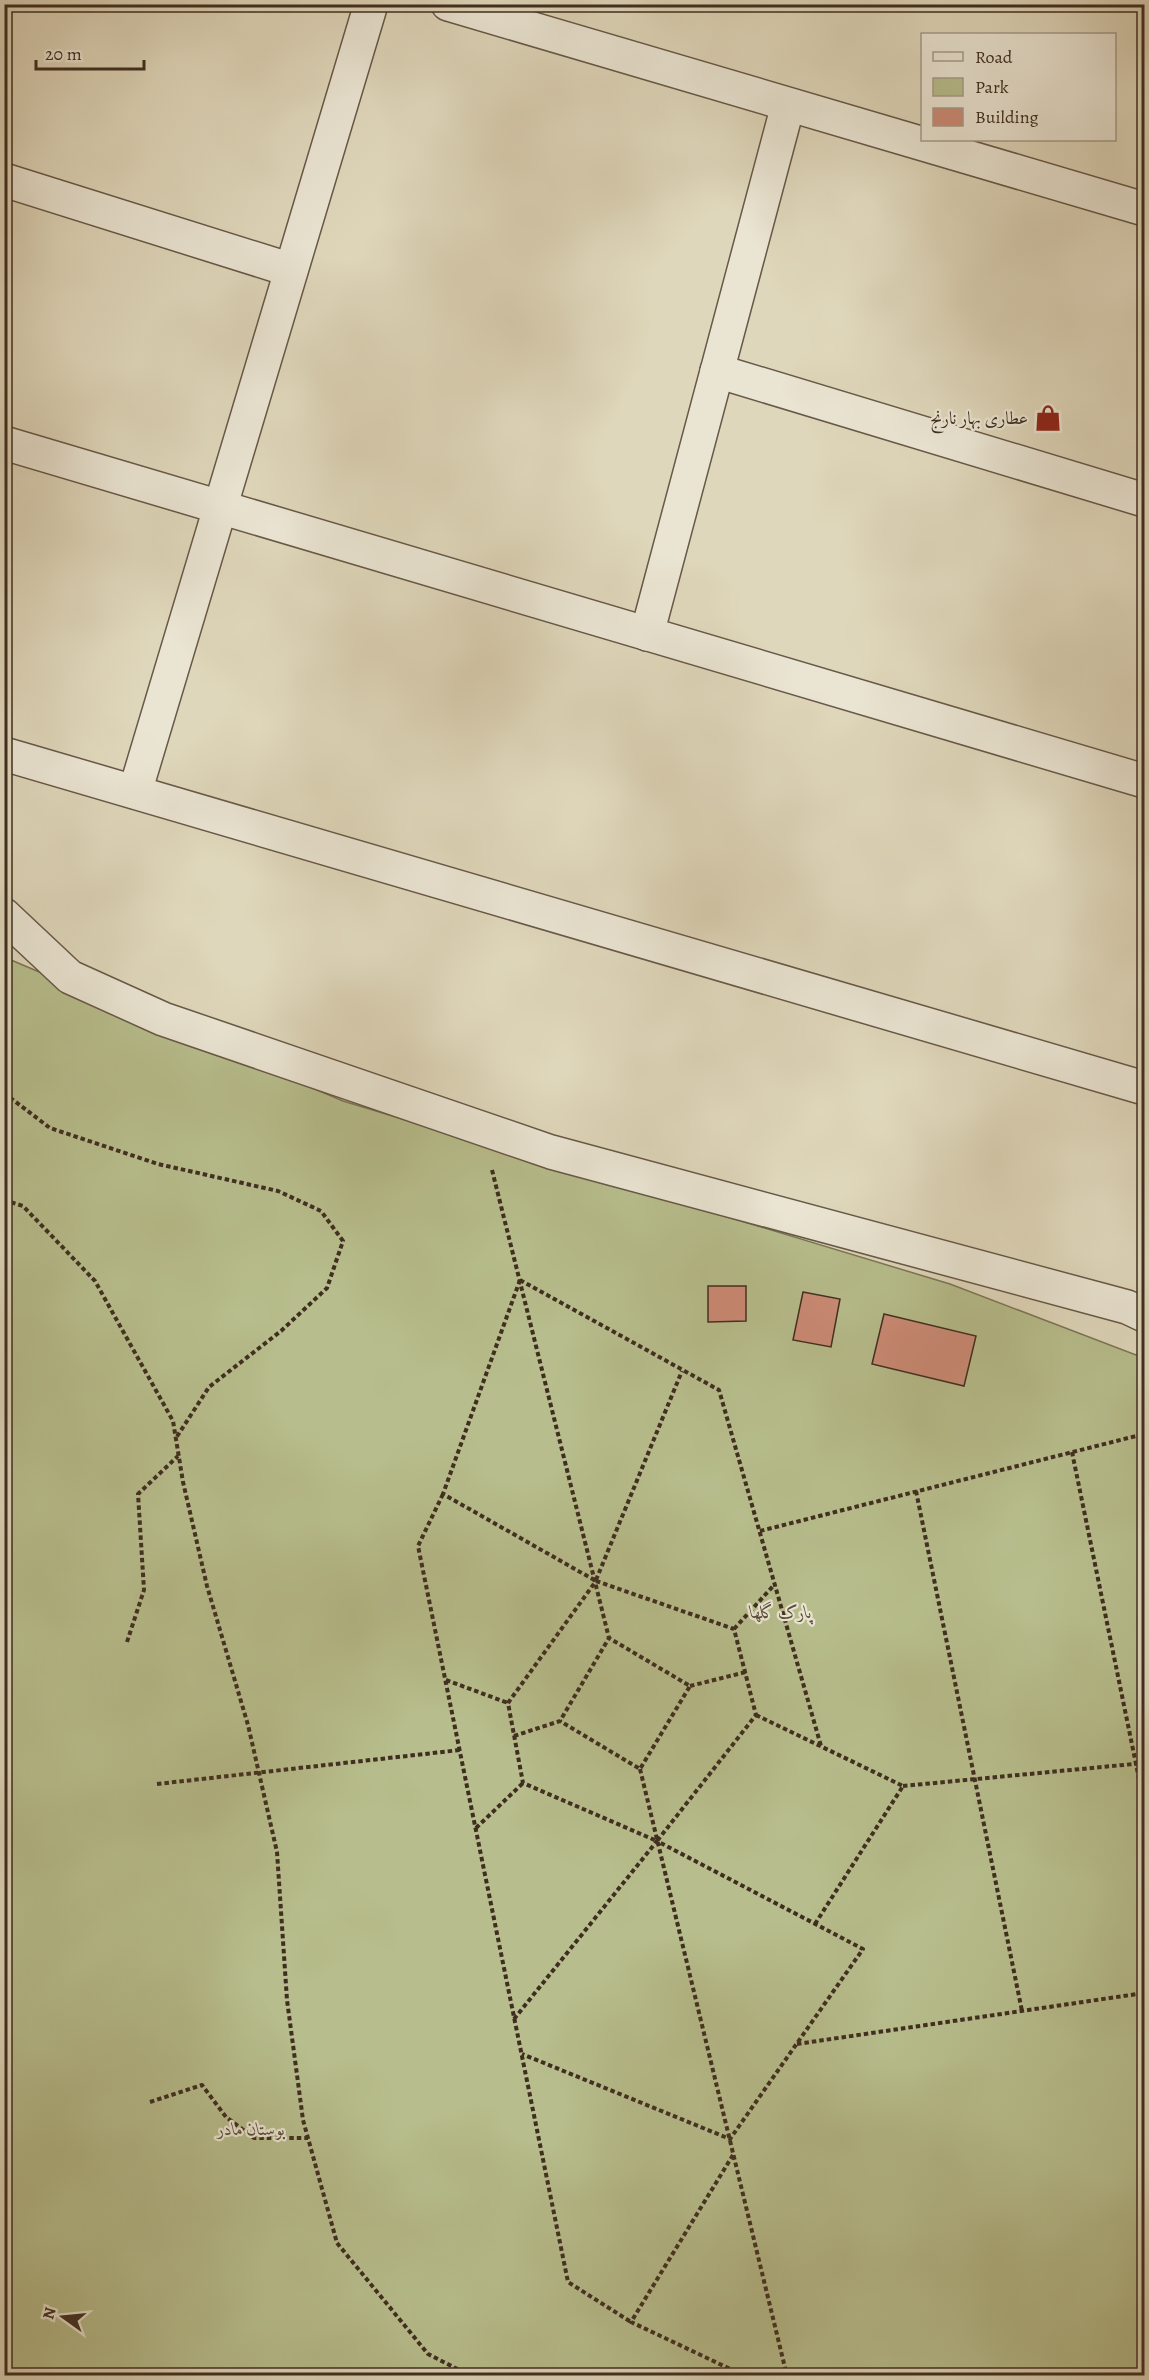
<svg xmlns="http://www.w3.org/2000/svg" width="1149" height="2380" font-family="Alegreya,Amiri,serif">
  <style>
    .green { fill: #b7bd8c; stroke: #7b7656; stroke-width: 1.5 }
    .building { fill: #cc8b76; stroke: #3f2e20; stroke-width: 1.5 }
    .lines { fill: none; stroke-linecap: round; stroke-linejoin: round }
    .minor-casing { stroke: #675847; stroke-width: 36 }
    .path { stroke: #3f2e20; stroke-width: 4; stroke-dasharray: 4.5 3; stroke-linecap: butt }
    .minor { stroke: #eae5d3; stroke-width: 33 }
    .labels { text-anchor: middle; stroke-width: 4.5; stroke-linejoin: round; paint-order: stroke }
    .poi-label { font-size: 18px; fill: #3f2e20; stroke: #eae5d3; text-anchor: end }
    .park-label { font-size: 18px; font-style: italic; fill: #574b36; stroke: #eae5d3 }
  </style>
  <rect width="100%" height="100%" fill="#dfd7bb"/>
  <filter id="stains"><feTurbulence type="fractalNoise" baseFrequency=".00333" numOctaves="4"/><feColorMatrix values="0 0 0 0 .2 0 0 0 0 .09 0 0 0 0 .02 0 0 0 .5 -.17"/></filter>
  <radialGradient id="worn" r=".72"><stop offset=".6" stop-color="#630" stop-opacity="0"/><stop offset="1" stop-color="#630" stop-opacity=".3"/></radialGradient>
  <!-- green -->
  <path class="green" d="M4,957L343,1101L950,1284L1144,1358V2375H5Z"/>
  <!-- building -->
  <g class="building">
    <path d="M708,1286H746V1321L708,1322Z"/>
    <path d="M803,1292L840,1299L831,1347L793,1340Z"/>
    <path d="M884,1314L976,1336L964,1386L872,1364Z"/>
  </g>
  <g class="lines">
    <defs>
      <g id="minor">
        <path d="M448,4L1144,209"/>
        <path d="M4,180L291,270"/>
        <path d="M717,371L1144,500"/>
        <path d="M4,443L1144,781"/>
        <path d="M647,634L788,105"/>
        <path d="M4,754L1144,1088"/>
        <path d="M135,792L371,4"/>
        <path d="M4,915L70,977L163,1019L551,1152L1127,1307L1144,1315"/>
      </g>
    </defs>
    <!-- minor casing -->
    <use href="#minor" class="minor-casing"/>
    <!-- path -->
    <g class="path">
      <path d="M4,1093L50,1128L158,1164L278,1191L321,1211L343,1241L327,1288L281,1331L209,1387L176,1438"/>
      <path d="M492,1170L609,1638"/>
      <path d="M4,1200L23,1206L95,1281L173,1421L183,1482L207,1586L248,1725L277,1852L287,2000L303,2120L337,2243L428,2354L471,2376"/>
      <path d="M520,1280L719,1390L821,1746"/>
      <path d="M520,1280L443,1494L596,1581"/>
      <path d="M1072,1452L1144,1803"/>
      <path d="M916,1491L1022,2011"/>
      <path d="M443,1494L418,1546L568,2282L631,2322"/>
      <path d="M760,1531L1144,1434"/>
      <path d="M596,1580L682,1371"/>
      <path d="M596,1581L734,1629L756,1715L657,1841L523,1783L508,1703Z"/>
      <path d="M734,1629L775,1584"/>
      <path d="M127,1642L144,1590L138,1494L178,1456"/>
      <path d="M446,1680L508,1703"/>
      <path d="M690,1686L746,1672"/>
      <path d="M756,1715L903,1786L815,1924"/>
      <path d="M514,1736L560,1721L609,1638L690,1686L640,1769L560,1721"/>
      <path d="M640,1769L787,2376"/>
      <path d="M157,1784L460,1750"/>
      <path d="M903,1786L1144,1763"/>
      <path d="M476,1828L523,1783"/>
      <path d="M514,2019L657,1841L863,1949L730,2139L522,2054"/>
      <path d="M797,2044L1144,1993"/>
      <path d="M150,2102L202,2085L226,2117L254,2138H308"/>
      <path d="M733,2155L631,2322L745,2376"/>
    </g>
    <!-- minor -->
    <use href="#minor" class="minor"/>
  </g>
  <!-- icons -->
  <defs>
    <symbol id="shop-bare" viewBox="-9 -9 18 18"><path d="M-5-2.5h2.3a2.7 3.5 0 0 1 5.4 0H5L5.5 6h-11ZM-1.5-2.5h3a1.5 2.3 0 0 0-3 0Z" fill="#8f2418" stroke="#eae5d3" stroke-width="2.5" paint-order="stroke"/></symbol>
  </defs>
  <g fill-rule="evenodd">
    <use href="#shop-bare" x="1029" y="399" width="38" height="38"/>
  </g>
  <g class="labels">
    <!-- poi labels -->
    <g class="poi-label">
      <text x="1028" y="424">عطاری بهار نارنج</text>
    </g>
    <!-- park labels -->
    <g class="park-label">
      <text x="781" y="1618">پارک گلها</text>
      <text x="251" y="2135">بوستان مادر</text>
    </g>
  </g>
  <!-- margin -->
  <rect width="1149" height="2380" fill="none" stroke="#dfd7bb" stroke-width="24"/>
  <rect x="6" y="6" width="1137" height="2368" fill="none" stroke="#3f2e20" stroke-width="3"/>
  <rect x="12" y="12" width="1125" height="2356" fill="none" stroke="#3f2e20" stroke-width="1.5"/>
  <!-- legend -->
  <rect x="921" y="33" width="195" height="108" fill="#eae5d3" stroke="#a69c8b" stroke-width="1.5"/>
  <rect x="933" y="52" width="30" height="9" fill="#eae5d3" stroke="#a69c8b" stroke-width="1.5"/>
  <text x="975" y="63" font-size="18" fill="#3f2e20">Road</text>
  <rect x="933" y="78" width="30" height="18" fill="#b7bd8c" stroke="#a69c8b" stroke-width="1.5"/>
  <text x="975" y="93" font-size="18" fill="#3f2e20">Park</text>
  <rect x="933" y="108" width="30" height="18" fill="#cc8b76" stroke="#a69c8b" stroke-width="1.5"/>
  <text x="975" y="123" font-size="18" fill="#3f2e20">Building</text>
  <!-- north arrow -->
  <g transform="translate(63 2317) rotate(285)" stroke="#eae5d3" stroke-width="4.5" paint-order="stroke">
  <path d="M0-4.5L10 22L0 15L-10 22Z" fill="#3f2e20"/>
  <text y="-9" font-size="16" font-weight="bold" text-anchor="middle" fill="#3f2e20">N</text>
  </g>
  <!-- scale -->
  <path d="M36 60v9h108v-9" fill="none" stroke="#3f2e20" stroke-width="3"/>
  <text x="45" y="60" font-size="18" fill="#3f2e20" stroke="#eae5d3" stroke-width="4.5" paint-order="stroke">20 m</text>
  <rect width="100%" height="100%" filter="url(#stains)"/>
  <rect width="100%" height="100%" fill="url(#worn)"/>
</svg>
